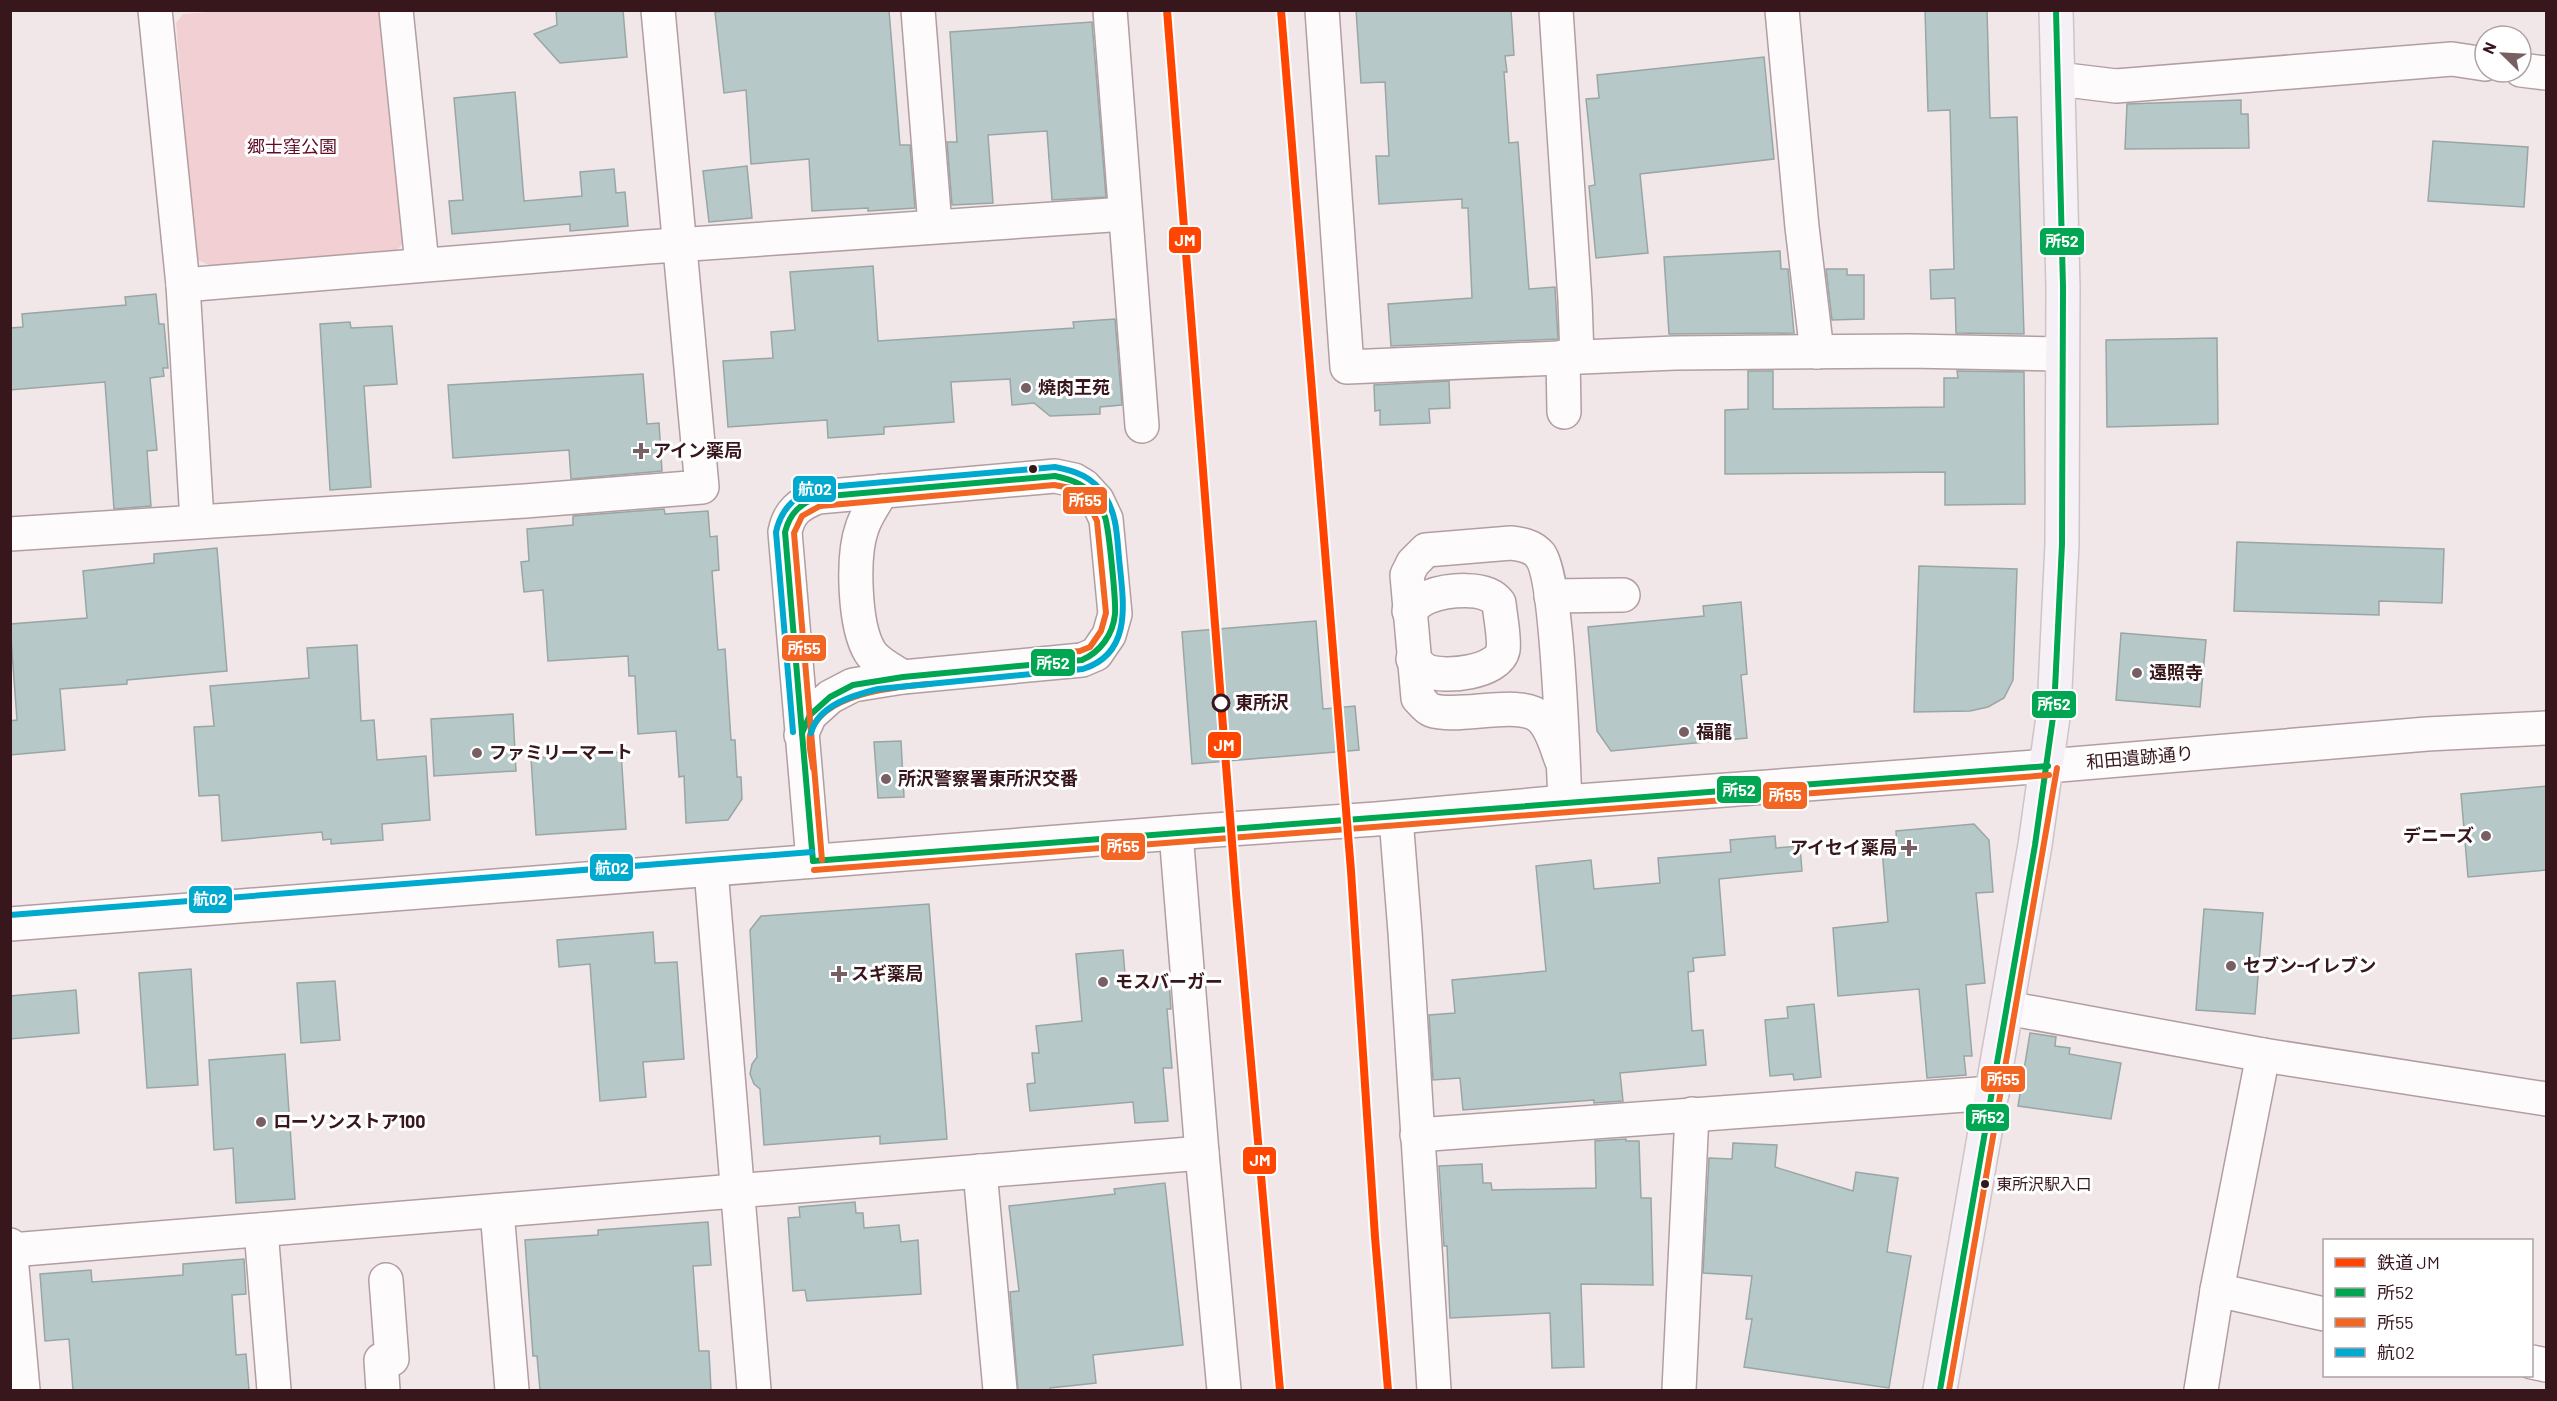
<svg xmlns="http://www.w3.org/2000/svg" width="2557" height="1401" font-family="Barlow,'Noto Sans JP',sans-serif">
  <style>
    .green { fill: #f1cfd3 }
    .building { fill: #b6c8c7; stroke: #99a6a5; stroke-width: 1.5 }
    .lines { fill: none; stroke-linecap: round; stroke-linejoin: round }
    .minor-casing { stroke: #b29ea1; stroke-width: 36 }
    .major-casing { stroke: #cec3c5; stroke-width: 36 }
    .minor { stroke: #fdfbfc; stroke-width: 33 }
    .major { stroke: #f5f0f6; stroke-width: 33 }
    .bus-1-casing { stroke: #fff; stroke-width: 10 }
    .bus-2-casing { stroke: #fff; stroke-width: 10 }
    .bus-3-casing { stroke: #fff; stroke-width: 10 }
    .bus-1 { stroke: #00a651; stroke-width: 6 }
    .bus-2 { stroke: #f26522; stroke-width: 6 }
    .bus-3 { stroke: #00a9ce; stroke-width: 6 }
    .rail-1-casing { stroke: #fff; stroke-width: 12 }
    .rail-1 { stroke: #ff4500; stroke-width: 8 }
    .poi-dot { fill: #785f63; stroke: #fff; stroke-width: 2 }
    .bus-dot { fill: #37161c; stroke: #fff; stroke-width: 2 }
    .stop-dot { fill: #fff; stroke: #37161c; stroke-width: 3 }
    .labels { text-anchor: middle; stroke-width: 6; stroke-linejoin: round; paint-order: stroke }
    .bus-label { font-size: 16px; fill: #37161c; stroke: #fff; text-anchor: start }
    .park-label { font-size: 18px; fill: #5f0e26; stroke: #fff }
    .poi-label { font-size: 18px; font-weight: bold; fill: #37161c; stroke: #fff; text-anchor: start }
    .stop-label { font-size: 18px; font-weight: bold; fill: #37161c; stroke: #fff; text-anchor: start }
    .street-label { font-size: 18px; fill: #37161c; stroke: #fff }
    .line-badge { stroke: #fff; stroke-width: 2 }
    .badge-label { font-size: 16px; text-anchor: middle; font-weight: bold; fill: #fff }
  </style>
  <rect width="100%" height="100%" fill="#f2e7e8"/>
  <!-- green -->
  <path class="green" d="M221,11H385L406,240L396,251L211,266L196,259L176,23L183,14Z"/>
  <!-- building -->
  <g class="building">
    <path d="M556,10H623L627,57L560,63L534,34L557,25Z"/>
    <path d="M731,10H889L900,145H910L915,208L868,211V208L812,211L809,159L751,164L746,90L724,93L715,12Z"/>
    <path d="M1356,10H1511L1514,55L1505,56L1507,72H1504L1509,143L1518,142L1529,289L1555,287L1558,339L1391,346L1388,304L1472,298L1468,208H1462V199L1379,204L1376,156H1389L1385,82L1361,83Z"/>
    <path d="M1925,10H1987L1990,118L2017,117L2024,334L1956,333L1955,298L1931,299L1930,270L1954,269L1950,110L1928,111Z"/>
    <path d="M1092,22L1106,197L1052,200L1047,131L988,135L993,203L952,205L947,142H957L950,32Z"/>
    <path d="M1764,57L1774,159L1640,174L1648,253L1596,258L1589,186L1595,185L1586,99L1599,98L1597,75Z"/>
    <path d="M515,92L524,201L582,196L580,172L614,169L616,193L625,192L628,226L570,231V224L452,234L449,201L463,200L454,98Z"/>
    <path d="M2241,100V114H2248L2249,148L2125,149L2127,104Z"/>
    <path d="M2433,141L2528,147L2524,207L2428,201Z"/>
    <path d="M747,166L752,218L709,222L703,171Z"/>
    <path d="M1780,251L1781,269H1788L1794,333L1669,334L1664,257Z"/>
    <path d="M873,266L878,341L1074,328L1073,322L1115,319L1122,405L1100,407V414L1050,416L1034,403L1012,405L1010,379L951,382L954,422L884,427V434L828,438L827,420L728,427L723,361L773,358L771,332L795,330L790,272Z"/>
    <path d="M1826,269H1847V275H1864V319L1832,320Z"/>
    <path d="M156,294L159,324H164L168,368H163L164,376L150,378L157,450L147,451L151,506L114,509L105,382L10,390V328L23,327L22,314L126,305L125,297Z"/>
    <path d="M350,322L351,328L392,326L397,384L364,386L371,487L330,490L320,324Z"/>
    <path d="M2217,338L2218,424L2107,427L2106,340Z"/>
    <path d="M1748,371H1773V409L1944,407V378H1958L1957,371L2024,372L2025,504L1945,505V472L1725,474V410L1748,409Z"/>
    <path d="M643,374L647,424L659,423L662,471L571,479L569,450L453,458L448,385Z"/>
    <path d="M1449,381L1450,408L1429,409L1430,423L1380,425V410L1375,411L1374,385Z"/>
    <path d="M664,509L665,514L708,511L710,537L717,536L719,570L712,571L718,650L725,649L731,740H735L737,777H741L742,799L728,820L686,823L684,776L679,777L676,731L638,734L635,676H629L628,656L548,661L543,590L524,592L521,562L529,561L527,529L573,525V516Z"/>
    <path d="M2237,542L2444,549L2442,603L2379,601V615L2234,611Z"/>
    <path d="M217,548L227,671L127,680V684L60,689L65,750L10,755V721L17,720L10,624L87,618L83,571L154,563V554Z"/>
    <path d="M1919,566L2017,569L2013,680L2004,698L1988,707L1970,711L1914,712Z"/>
    <path d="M1741,602L1747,674L1741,675L1747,738L1611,751L1597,731L1588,627L1704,616L1703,606Z"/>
    <path d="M1316,621L1323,709L1355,706L1359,750L1192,764L1182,632Z"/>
    <path d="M2121,633L2206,640L2200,707L2116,700Z"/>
    <path d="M357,645L361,721L374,720L377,760L426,756L430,820L382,824L383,840L331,844V839L323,840L322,832L222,841L219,795L199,796L194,727L214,726L210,686L309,678L307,648Z"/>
    <path d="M513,714L516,771L434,776L431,719Z"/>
    <path d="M901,741L904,797L878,798L874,742Z"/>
    <path d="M621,752L626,829L536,835L531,758Z"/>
    <path d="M2547,786V870L2468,877L2461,794Z"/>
    <path d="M1974,824L1989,840L1993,892L1976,893L1985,983L1966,985L1972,1056H1964L1966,1075L1927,1078L1919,989L1838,996L1833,928L1888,922L1882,849L1897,848L1896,831Z"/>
    <path d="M1775,836L1776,848L1800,846L1802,871L1719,879L1725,955L1693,958L1694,971L1688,972L1692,1031L1703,1030L1706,1065L1620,1073L1623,1101L1594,1103V1100L1463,1110L1460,1078L1433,1080L1429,1015L1455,1013L1452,980L1546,971L1536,866L1591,860L1594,889L1660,883L1658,858L1731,852L1730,840Z"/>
    <path d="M929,904L947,1139L880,1144V1136L764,1145L760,1089L754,1084L750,1074L752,1064L757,1057L750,930L761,916Z"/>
    <path d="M2204,909L2263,913L2255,1014L2196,1010Z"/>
    <path d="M653,932L655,963L677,962L684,1059L643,1062L646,1097L600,1101L590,964L559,967L557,940Z"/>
    <path d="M1123,950L1126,987L1169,983L1171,1009H1167L1172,1068H1163L1168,1121L1135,1123L1133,1102L1030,1111L1027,1084L1035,1083L1032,1053H1039L1036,1026L1082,1021L1076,954Z"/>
    <path d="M191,969L198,1085L147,1088L139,973Z"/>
    <path d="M335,981L340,1040L301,1043L297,983Z"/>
    <path d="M76,990L79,1033L10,1039V996Z"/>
    <path d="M1814,1004L1821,1077L1794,1080L1793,1074L1770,1076L1765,1020L1788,1018L1787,1007Z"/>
    <path d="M2030,1033L2056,1037L2055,1046L2070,1048L2069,1054L2121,1063L2111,1119L2018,1106Z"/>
    <path d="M285,1054L295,1199L236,1203L233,1148L214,1150L209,1060Z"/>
    <path d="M1626,1139V1141H1639L1641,1198H1651L1653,1285L1581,1284L1584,1367L1552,1368L1550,1313L1450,1318L1447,1246H1444L1439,1166L1482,1164L1483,1183H1491L1492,1190L1596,1188L1595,1141Z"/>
    <path d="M1733,1143L1777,1145L1775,1167L1853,1191L1856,1172L1898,1178L1887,1252L1911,1256L1889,1388L1744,1367L1752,1319H1746L1752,1276L1703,1273L1709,1158L1732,1159Z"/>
    <path d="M1165,1183L1183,1345L1093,1355L1096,1383L1050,1388V1390H1018L1010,1292L1019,1291L1009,1206L1115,1194L1114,1189Z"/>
    <path d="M855,1202L856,1213H863L864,1228L899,1225L901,1242L918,1240L921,1294L807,1301L805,1290L793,1291L788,1218L800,1217L799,1207Z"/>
    <path d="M708,1222L711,1265L693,1266L699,1351H709L711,1390H540L537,1356H533L525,1240L598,1235V1230Z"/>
    <path d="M244,1259L246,1294L232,1295L236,1355L246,1354L249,1390H73L69,1339L45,1341L40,1274L91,1270L92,1282L183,1275V1264Z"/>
  </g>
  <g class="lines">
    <defs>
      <g id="minor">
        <path d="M155,10L183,285L197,521"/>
        <path d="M396,10L422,264"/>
        <path d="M918,10L935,226"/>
        <path d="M1110,10L1142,426"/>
        <path d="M1322,10L1347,367L1675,353L1910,351L2062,354"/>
        <path d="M1556,10L1575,300L1577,357"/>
        <path d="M1782,10L1802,227L1817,352"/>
        <path d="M2521,70L2546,73"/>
        <path d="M2058,79L2116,86L2452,59L2485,64"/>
        <path d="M183,285L647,247L1125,214"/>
        <path d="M1563,357L1564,412"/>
        <path d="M882,491C875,503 866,515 862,528C852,556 854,626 870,652C877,663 892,670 903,677"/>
        <path d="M10,534L525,501L702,487L658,10"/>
        <path d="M1551,596L1623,595"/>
        <path d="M1409,611C1415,605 1420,600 1428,597C1446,590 1487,585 1499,603C1500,615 1505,639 1503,650C1498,673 1445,678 1427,671C1421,668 1417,663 1413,659"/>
        <path d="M801,735L810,715L830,697L853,685L903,677L1082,660L1096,654L1109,635L1115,614L1106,519L1097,500L1084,486L1074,480L1055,476L818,497C799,504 789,512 785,532L813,861"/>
        <path d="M1563,764C1557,750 1553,729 1541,718C1520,698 1459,720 1431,710C1426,708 1422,702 1418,698L1407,575L1413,563L1426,550L1511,543C1521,544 1533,546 1540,555C1558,579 1563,761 1565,802"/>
        <path d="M1396,818L1405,932L1434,1390"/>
        <path d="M1176,833L1202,1153L1224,1390"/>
        <path d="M711,870L754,1390"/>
        <path d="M10,924L1200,831L1376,819L1565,802L2048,766L2427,734L2546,728"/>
        <path d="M2007,1008L2263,1055L2546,1099"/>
        <path d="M1417,1135L1992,1093"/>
        <path d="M980,1171L1000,1390"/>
        <path d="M497,1211L512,1390"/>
        <path d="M261,1230L274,1390"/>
        <path d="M10,1245L23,1390"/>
        <path d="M11,1250L1202,1153"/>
        <path d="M386,1280L392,1359"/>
        <path d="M2217,1290L2324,1314"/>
        <path d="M381,1360L383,1390"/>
        <path d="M2532,1362L2546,1365"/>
        <path d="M1679,1390L1692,1114"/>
        <path d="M2201,1390L2217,1290L2263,1055"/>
      </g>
      <path id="major" d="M1940,1390L2035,845L2054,710L2062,544L2063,287L2056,10"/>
    </defs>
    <!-- minor casing -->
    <use href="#minor" class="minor-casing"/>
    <!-- major casing -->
    <use href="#major" class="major-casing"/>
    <!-- minor -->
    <use href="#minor" class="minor"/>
    <!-- major -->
    <use href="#major" class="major"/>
    <defs>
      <g id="bus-1">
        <path d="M1055,476C1073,480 1087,485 1097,501C1100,505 1103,512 1105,517C1109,529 1116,601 1115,614C1113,635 1100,652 1082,660L903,677L853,685L830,697L810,715L802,733L785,532C790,513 800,504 818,497Z"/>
        <path d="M802,733L813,861"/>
        <path d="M813,861L2048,766"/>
        <path d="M1940,1390L2035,845L2054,710L2062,544L2063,287L2056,10"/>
      </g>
      <g id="bus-2">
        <path d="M813,768C812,758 808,745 810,735C820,693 895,687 930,684"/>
        <path d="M822,860L794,533L802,516L820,506L1054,485L1071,488L1078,493L1089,505L1097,521L1106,613L1101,631L1090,647L1080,651L1033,656"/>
        <path d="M814,870L2049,775"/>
        <path d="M1949,1390L2057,768"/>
      </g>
      <g id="bus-3">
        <path d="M793,732L776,532C781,509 795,495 817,488L1055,467C1076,471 1093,477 1105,496C1117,515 1117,537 1119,558C1123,600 1134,653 1083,669L878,689C854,695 818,705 811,733"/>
        <path d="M10,915L812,852"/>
      </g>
    </defs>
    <!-- bus-1 casing -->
    <use href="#bus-1" class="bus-1-casing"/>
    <!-- bus-2 casing -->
    <use href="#bus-2" class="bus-2-casing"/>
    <!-- bus-3 casing -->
    <use href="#bus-3" class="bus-3-casing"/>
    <!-- bus-1 -->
    <use href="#bus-1" class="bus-1"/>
    <!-- bus-2 -->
    <use href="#bus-2" class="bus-2"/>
    <!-- bus-3 -->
    <use href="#bus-3" class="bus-3"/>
    <defs>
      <g id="rail-1">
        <path d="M1167,10L1236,893L1280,1390"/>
        <path d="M1281,10L1351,871L1375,1237L1388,1390"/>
      </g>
    </defs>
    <!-- rail-1 casing -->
    <use href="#rail-1" class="rail-1-casing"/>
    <!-- rail-1 -->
    <use href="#rail-1" class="rail-1"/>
  </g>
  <!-- markers -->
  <g class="poi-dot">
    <circle cx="1026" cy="388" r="6"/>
    <path d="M638 442h6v6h6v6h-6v6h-6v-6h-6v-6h6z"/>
    <circle cx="2137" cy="673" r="6"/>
    <circle cx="1684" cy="732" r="6"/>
    <circle cx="477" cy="753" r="6"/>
    <circle cx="886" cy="779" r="6"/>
    <circle cx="2486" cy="836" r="6"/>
    <path d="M1906 839h6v6h6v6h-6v6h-6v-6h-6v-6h6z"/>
    <circle cx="2231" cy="966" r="6"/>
    <path d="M836 965h6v6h6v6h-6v6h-6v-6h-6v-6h6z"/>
    <circle cx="1103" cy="982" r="6"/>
    <circle cx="261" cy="1122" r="6"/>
  </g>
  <g class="bus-dot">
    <circle cx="1033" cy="469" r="5"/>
    <circle cx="1985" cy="1184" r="5"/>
  </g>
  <circle class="stop-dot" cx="1221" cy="703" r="8"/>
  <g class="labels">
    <!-- bus labels -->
    <g class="bus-label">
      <text x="1996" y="1190">東所沢駅入口</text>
    </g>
    <!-- park labels -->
    <g class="park-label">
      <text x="292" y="153">郷士窪公園</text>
    </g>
    <!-- poi labels -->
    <g class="poi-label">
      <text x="1038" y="394">焼肉王苑</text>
      <text x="653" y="457">アイン薬局</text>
      <text x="2149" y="679">遠照寺</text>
      <text x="1696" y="738">福龍</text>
      <text x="489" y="759">ファミリーマート</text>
      <text x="898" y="785">所沢警察署東所沢交番</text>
      <text x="2474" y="842" text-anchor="end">デニーズ</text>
      <text x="1897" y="854" text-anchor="end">アイセイ薬局</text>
      <text x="2243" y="972">セブン-イレブン</text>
      <text x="851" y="980">スギ薬局</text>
      <text x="1115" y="988">モスバーガー</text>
      <text x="273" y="1128">ローソンストア100</text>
    </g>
    <!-- stop labels -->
    <g class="stop-label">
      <text x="1235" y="709">東所沢</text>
    </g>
    <!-- street labels -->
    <g class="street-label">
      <text transform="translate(2140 758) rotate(-5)" y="6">和田遺跡通り</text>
    </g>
  </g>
  <g class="line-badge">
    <rect x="1168" y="226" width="34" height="28" rx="6" fill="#ff4500"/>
    <rect x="2039" y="227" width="46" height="29" rx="6" fill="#00a651"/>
    <rect x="792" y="475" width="45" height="28" rx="6" fill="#00a9ce"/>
    <rect x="1062" y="486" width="46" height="29" rx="6" fill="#f26522"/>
    <rect x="781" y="634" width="46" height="28" rx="6" fill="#f26522"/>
    <rect x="1030" y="648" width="46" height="29" rx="6" fill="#00a651"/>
    <rect x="2031" y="690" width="46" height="29" rx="6" fill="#00a651"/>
    <rect x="1207" y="731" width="35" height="28" rx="6" fill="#ff4500"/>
    <rect x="1716" y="775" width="46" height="29" rx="6" fill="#00a651"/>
    <rect x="1762" y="781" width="46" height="29" rx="6" fill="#f26522"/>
    <rect x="1100" y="832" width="46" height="29" rx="6" fill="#f26522"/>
    <rect x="589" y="853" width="45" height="29" rx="6" fill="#00a9ce"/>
    <rect x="188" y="885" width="45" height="29" rx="6" fill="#00a9ce"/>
    <rect x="1980" y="1065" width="46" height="28" rx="6" fill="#f26522"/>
    <rect x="1965" y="1103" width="45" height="29" rx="6" fill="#00a651"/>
    <rect x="1242" y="1146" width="35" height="29" rx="6" fill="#ff4500"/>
  </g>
  <g class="badge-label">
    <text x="1185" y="246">JM</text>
    <text x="2062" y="247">所52</text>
    <text x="815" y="495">航02</text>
    <text x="1085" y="506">所55</text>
    <text x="804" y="654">所55</text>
    <text x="1053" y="669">所52</text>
    <text x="2054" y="710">所52</text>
    <text x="1224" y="751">JM</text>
    <text x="1739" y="796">所52</text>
    <text x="1785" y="801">所55</text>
    <text x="1123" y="852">所55</text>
    <text x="612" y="874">航02</text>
    <text x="210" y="905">航02</text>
    <text x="2003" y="1085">所55</text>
    <text x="1988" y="1123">所52</text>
    <text x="1260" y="1166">JM</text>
  </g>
  <!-- border -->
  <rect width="2557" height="1401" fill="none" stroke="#37161c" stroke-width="24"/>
  <!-- legend -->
  <rect x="2323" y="1239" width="210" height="138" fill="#ffffff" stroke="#afa2a4" stroke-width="1.5"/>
  <rect x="2335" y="1258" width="30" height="9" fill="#ff4500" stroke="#afa2a4" stroke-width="1.5"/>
  <text x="2377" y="1269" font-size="18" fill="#37161c">鉄道 JM</text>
  <rect x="2335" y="1288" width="30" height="9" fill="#00a651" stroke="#afa2a4" stroke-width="1.5"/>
  <text x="2377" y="1299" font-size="18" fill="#37161c">所52</text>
  <rect x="2335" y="1318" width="30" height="9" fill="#f26522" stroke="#afa2a4" stroke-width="1.5"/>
  <text x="2377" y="1329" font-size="18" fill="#37161c">所55</text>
  <rect x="2335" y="1348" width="30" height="9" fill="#00a9ce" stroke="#afa2a4" stroke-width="1.5"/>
  <text x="2377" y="1359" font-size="18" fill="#37161c">航02</text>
  <!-- north arrow -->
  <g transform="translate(2503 54) rotate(294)"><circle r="28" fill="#ffffff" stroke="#afa2a4" stroke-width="1.5"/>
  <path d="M0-4.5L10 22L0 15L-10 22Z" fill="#785f63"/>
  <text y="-9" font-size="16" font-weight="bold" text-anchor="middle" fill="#37161c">N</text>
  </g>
</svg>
